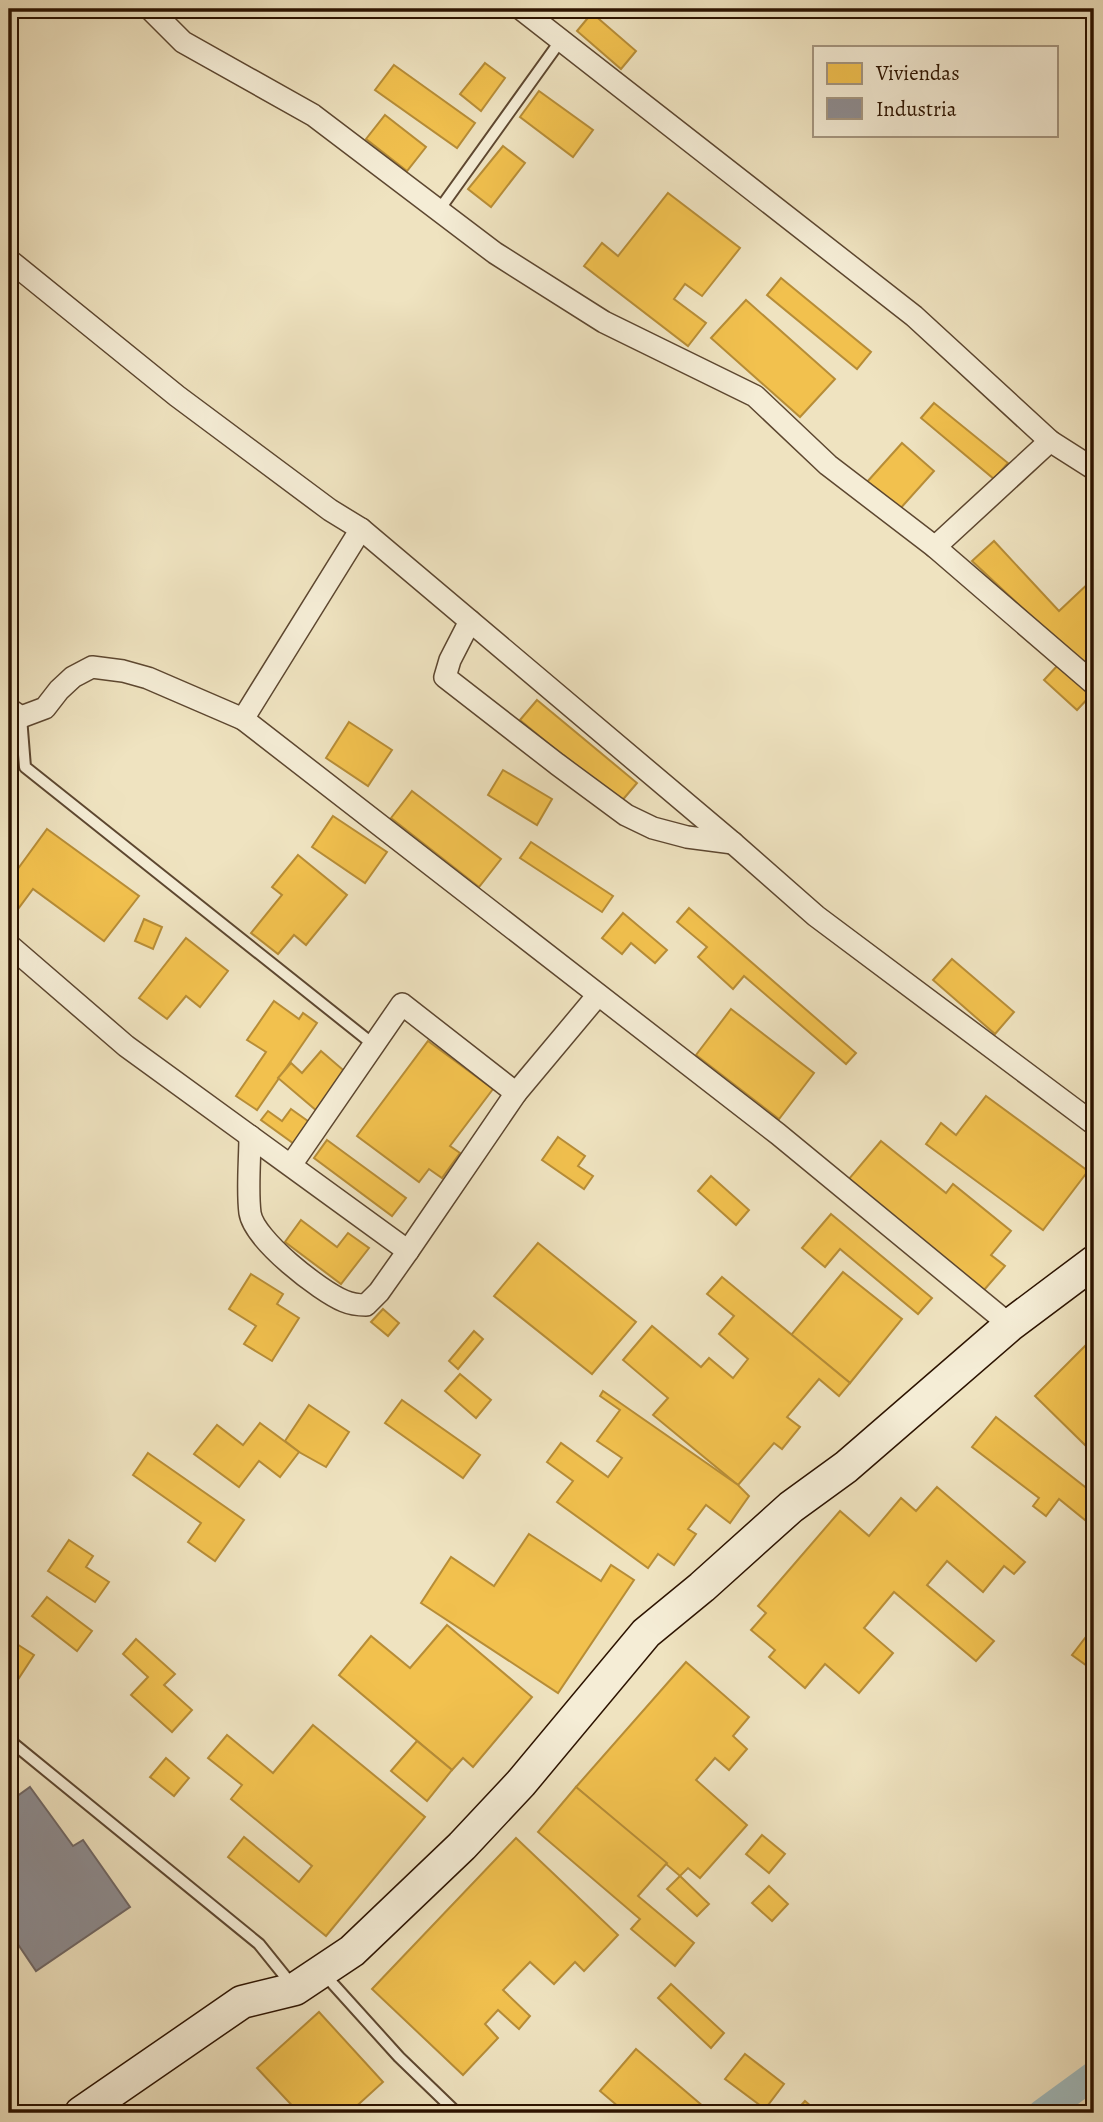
<svg xmlns="http://www.w3.org/2000/svg" width="1103" height="2122" font-family="Alegreya,serif">
  <style>
    .homes { fill: #f2c14e; stroke: #b78d37; stroke-width: 2 }
    .industry { fill: #8d8d92; stroke: #706866; stroke-width: 2 }
    .lines { fill: none; stroke-linecap: round; stroke-linejoin: round }
    .canal { stroke: #a1bbbe; stroke-width: 28 }
    .lane-casing { stroke: #5d4730; stroke-width: 14 }
    .street-casing { stroke: #5d4730; stroke-width: 24 }
    .secondary-casing { stroke: #2c1300; stroke-width: 35 }
    .lane { stroke: #f5edd6; stroke-width: 10 }
    .street { stroke: #f5edd6; stroke-width: 21 }
    .secondary { stroke: #f5edd6; stroke-width: 32 }
  </style>
  <rect width="100%" height="100%" fill="#efe3c0"/>
  <filter id="stains"><feTurbulence type="fractalNoise" baseFrequency=".00286" numOctaves="4"/><feColorMatrix values="0 0 0 0 .2 0 0 0 0 .09 0 0 0 0 .02 0 0 0 .5 -.17"/></filter>
  <radialGradient id="worn" r=".72"><stop offset=".6" stop-color="#630" stop-opacity="0"/><stop offset="1" stop-color="#630" stop-opacity=".3"/></radialGradient>
  <!-- homes -->
  <g class="homes">
    <path d="M592,13L636,51L621,69L577,31Z"/>
    <path d="M485,63L505,78L481,111L460,94Z"/>
    <path d="M394,65L475,123L457,148L375,90Z"/>
    <path d="M539,91L593,130L573,157L520,117Z"/>
    <path d="M385,115L426,147L407,171L366,139Z"/>
    <path d="M503,146L525,163L491,207L468,189Z"/>
    <path d="M668,193L740,248L702,296L685,284L674,299L706,323L688,346L584,266L602,243L618,256Z"/>
    <path d="M781,278L871,352L857,369L767,295Z"/>
    <path d="M746,300L835,379L800,417L711,338Z"/>
    <path d="M934,403L1008,463L994,479L921,418Z"/>
    <path d="M902,443L934,471L899,510L867,482Z"/>
    <path d="M994,541L1059,611L1094,578V675L972,561Z"/>
    <path d="M1059,664L1092,694L1077,710L1044,680Z"/>
    <path d="M537,700L637,783L620,803L520,720Z"/>
    <path d="M349,722L392,750L368,786L326,758Z"/>
    <path d="M503,770L552,799L537,825L488,795Z"/>
    <path d="M412,791L501,859L479,887L391,818Z"/>
    <path d="M333,816L387,852L365,883L312,847Z"/>
    <path d="M47,829L139,896L104,941L33,889L18,909L9,902V881Z"/>
    <path d="M531,842L613,896L602,912L520,858Z"/>
    <path d="M298,855L347,895L306,945L294,935L278,954L251,933L282,895L272,887Z"/>
    <path d="M689,908L856,1053L846,1064L744,976L733,989L698,957L707,947L677,922Z"/>
    <path d="M623,913L667,950L655,963L631,943L622,954L602,938Z"/>
    <path d="M144,919L162,927L153,949L135,941Z"/>
    <path d="M186,938L228,971L200,1007L186,996L167,1019L139,998Z"/>
    <path d="M952,959L1014,1012L995,1034L933,980Z"/>
    <path d="M274,1001L299,1019L303,1013L317,1023L257,1110L236,1096L266,1052L247,1040Z"/>
    <path d="M731,1009L814,1073L779,1119L696,1055Z"/>
    <path d="M428,1041L493,1089L450,1146L460,1153L442,1178L429,1169L419,1182L357,1136Z"/>
    <path d="M321,1051L349,1075L317,1111L278,1078L291,1063L302,1073Z"/>
    <path d="M986,1096L1088,1171L1043,1230L926,1144L941,1123L956,1135Z"/>
    <path d="M291,1109L312,1124L297,1146L261,1120L268,1111L282,1121Z"/>
    <path d="M558,1137L585,1156L578,1166L593,1176L584,1189L542,1160Z"/>
    <path d="M327,1140L406,1198L392,1216L314,1158Z"/>
    <path d="M881,1141L946,1193L953,1184L1011,1231L991,1255L1005,1266L984,1290L848,1180Z"/>
    <path d="M711,1176L749,1210L736,1225L698,1191Z"/>
    <path d="M831,1214L932,1298L918,1314L840,1249L825,1267L802,1248Z"/>
    <path d="M301,1220L337,1247L348,1233L369,1248L341,1284L285,1242Z"/>
    <path d="M538,1243L636,1322L592,1374L494,1296Z"/>
    <path d="M843,1272L902,1319L850,1383L791,1335Z"/>
    <path d="M251,1274L283,1294L277,1304L299,1318L272,1361L244,1344L256,1326L229,1309Z"/>
    <path d="M722,1277L850,1383L839,1396L819,1379L787,1417L800,1427L782,1449L774,1443L738,1485L653,1415L668,1398L623,1360L652,1326L701,1367L709,1358L733,1378L748,1359L719,1334L734,1316L707,1294Z"/>
    <path d="M383,1309L399,1323L388,1336L371,1322Z"/>
    <path d="M474,1331L483,1339L458,1369L449,1361Z"/>
    <path d="M1094,1337V1436L1085,1445L1035,1396Z"/>
    <path d="M460,1374L491,1400L476,1418L445,1391Z"/>
    <path d="M603,1391L738,1485L749,1496L730,1523L706,1505L688,1529L696,1534L674,1565L658,1554L648,1568L557,1502L573,1481L547,1462L561,1443L608,1477L622,1458L597,1441L620,1410L600,1396Z"/>
    <path d="M402,1400L480,1455L463,1478L385,1423Z"/>
    <path d="M309,1405L349,1432L326,1467L299,1452L285,1441Z"/>
    <path d="M996,1417L1094,1494V1508L1085,1520L1059,1499L1046,1516L1033,1506L1039,1498L972,1447Z"/>
    <path d="M260,1423L299,1452L280,1477L259,1461L239,1487L194,1454L217,1425L243,1445Z"/>
    <path d="M148,1453L244,1520L215,1561L188,1542L201,1523L133,1475Z"/>
    <path d="M937,1487L1025,1562L1014,1574L1004,1566L983,1592L947,1561L927,1585L994,1641L976,1661L894,1592L864,1628L893,1653L859,1693L825,1664L805,1688L769,1657L775,1650L751,1630L766,1613L758,1606L840,1511L869,1536L901,1498L916,1511Z"/>
    <path d="M529,1534L601,1581L611,1565L634,1580L558,1693L421,1603L451,1557L494,1586Z"/>
    <path d="M69,1540L93,1556L86,1567L109,1582L95,1602L48,1571Z"/>
    <path d="M47,1597L92,1631L77,1651L32,1616Z"/>
    <path d="M447,1625L532,1697L473,1767L463,1758L452,1770L339,1675L371,1636L410,1668Z"/>
    <path d="M1092,1629L1094,1630V1671L1072,1655Z"/>
    <path d="M9,1639L34,1655L17,1681L9,1675Z"/>
    <path d="M136,1639L175,1674L164,1685L192,1710L172,1732L131,1695L148,1677L123,1654Z"/>
    <path d="M686,1662L749,1717L733,1736L747,1749L729,1770L715,1758L696,1780L747,1825L700,1878L688,1868L680,1876L576,1787Z"/>
    <path d="M313,1725L425,1817L326,1936L228,1857L244,1837L299,1882L312,1866L231,1799L242,1785L208,1758L227,1735L273,1773Z"/>
    <path d="M417,1741L452,1770L427,1801L391,1771Z"/>
    <path d="M166,1758L189,1778L174,1796L150,1777Z"/>
    <path d="M576,1787L667,1863L638,1896L694,1943L675,1966L631,1929L640,1919L538,1832Z"/>
    <path d="M762,1835L785,1854L769,1873L746,1854Z"/>
    <path d="M516,1838L618,1935L584,1971L575,1962L554,1984L530,1962L503,1990L530,2016L519,2029L498,2010L485,2024L498,2038L463,2075L372,1989Z"/>
    <path d="M680,1876L709,1904L697,1916L667,1889Z"/>
    <path d="M769,1886L788,1904L772,1921L752,1903Z"/>
    <path d="M671,1984L724,2033L711,2048L658,1998Z"/>
    <path d="M319,2012L383,2082L349,2113H299L257,2068Z"/>
    <path d="M636,2049L711,2113H626L600,2091Z"/>
    <path d="M745,2054L784,2084L765,2109L725,2079Z"/>
    <path d="M805,2101L819,2113H794Z"/>
  </g>
  <!-- industry -->
  <path class="industry" d="M30,1787L73,1846L83,1840L130,1907L36,1971L9,1931V1802Z"/>
  <g class="lines">
    <!-- canal -->
    <path class="canal" d="M1042,2113L1094,2075"/>
    <defs>
      <g id="lane">
        <path d="M439,210L561,40"/>
        <path d="M21,717L25,767L374,1045"/>
        <path d="M9,1740L259,1944L292,1985"/>
        <path d="M324,1974L399,2057L457,2113"/>
      </g>
      <g id="street">
        <path d="M150,9L183,42L313,115L495,253L604,322L755,396L828,465L935,547L1094,684"/>
        <path d="M521,9L914,316L1050,441L1094,469"/>
        <path d="M9,260L177,396L330,510L361,529L733,843L816,916L1094,1124"/>
        <path d="M935,547L1050,441"/>
        <path d="M470,621L450,660L445,677L557,764L626,815L653,828L687,837L733,843"/>
        <path d="M9,709L21,717L45,708L59,690L73,677L92,667L123,671L148,678L243,719L778,1134L1010,1325"/>
        <path d="M243,719L361,529"/>
        <path d="M9,945L126,1046L408,1251"/>
        <path d="M250,1136C250,1159 247,1190 250,1213C254,1240 320,1291 344,1301C351,1304 359,1305 366,1305L379,1292L408,1251L516,1093L598,995"/>
        <path d="M291,1165L402,1004L516,1093"/>
      </g>
      <path id="secondary" d="M81,2113L242,2002L295,1989L352,1951L462,1846L521,1783L646,1633L702,1587L791,1507L846,1467L1010,1325L1094,1262"/>
    </defs>
    <!-- lane casing -->
    <use href="#lane" class="lane-casing"/>
    <!-- street casing -->
    <use href="#street" class="street-casing"/>
    <!-- secondary casing -->
    <use href="#secondary" class="secondary-casing"/>
    <!-- lane -->
    <use href="#lane" class="lane"/>
    <!-- street -->
    <use href="#street" class="street"/>
    <!-- secondary -->
    <use href="#secondary" class="secondary"/>
  </g>
  <!-- margin -->
  <rect width="1103" height="2122" fill="none" stroke="#efe3c0" stroke-width="35"/>
  <rect x="10" y="10" width="1082" height="2101" fill="none" stroke="#2c1300" stroke-width="3.5"/>
  <rect x="18" y="18" width="1068" height="2087" fill="none" stroke="#2c1300" stroke-width="2"/>
  <!-- legend -->
  <rect x="813" y="46" width="245" height="91" fill="#f5edd6" stroke="#a59680" stroke-width="2"/>
  <rect x="827" y="63" width="35" height="21" fill="#f2c14e" stroke="#a59680" stroke-width="2"/>
  <text x="876" y="80" font-size="21" fill="#2c1300">Viviendas</text>
  <rect x="827" y="98" width="35" height="21" fill="#8d8d92" stroke="#a59680" stroke-width="2"/>
  <text x="876" y="116" font-size="21" fill="#2c1300">Industria</text>
  <rect width="100%" height="100%" filter="url(#stains)"/>
  <rect width="100%" height="100%" fill="url(#worn)"/>
</svg>
